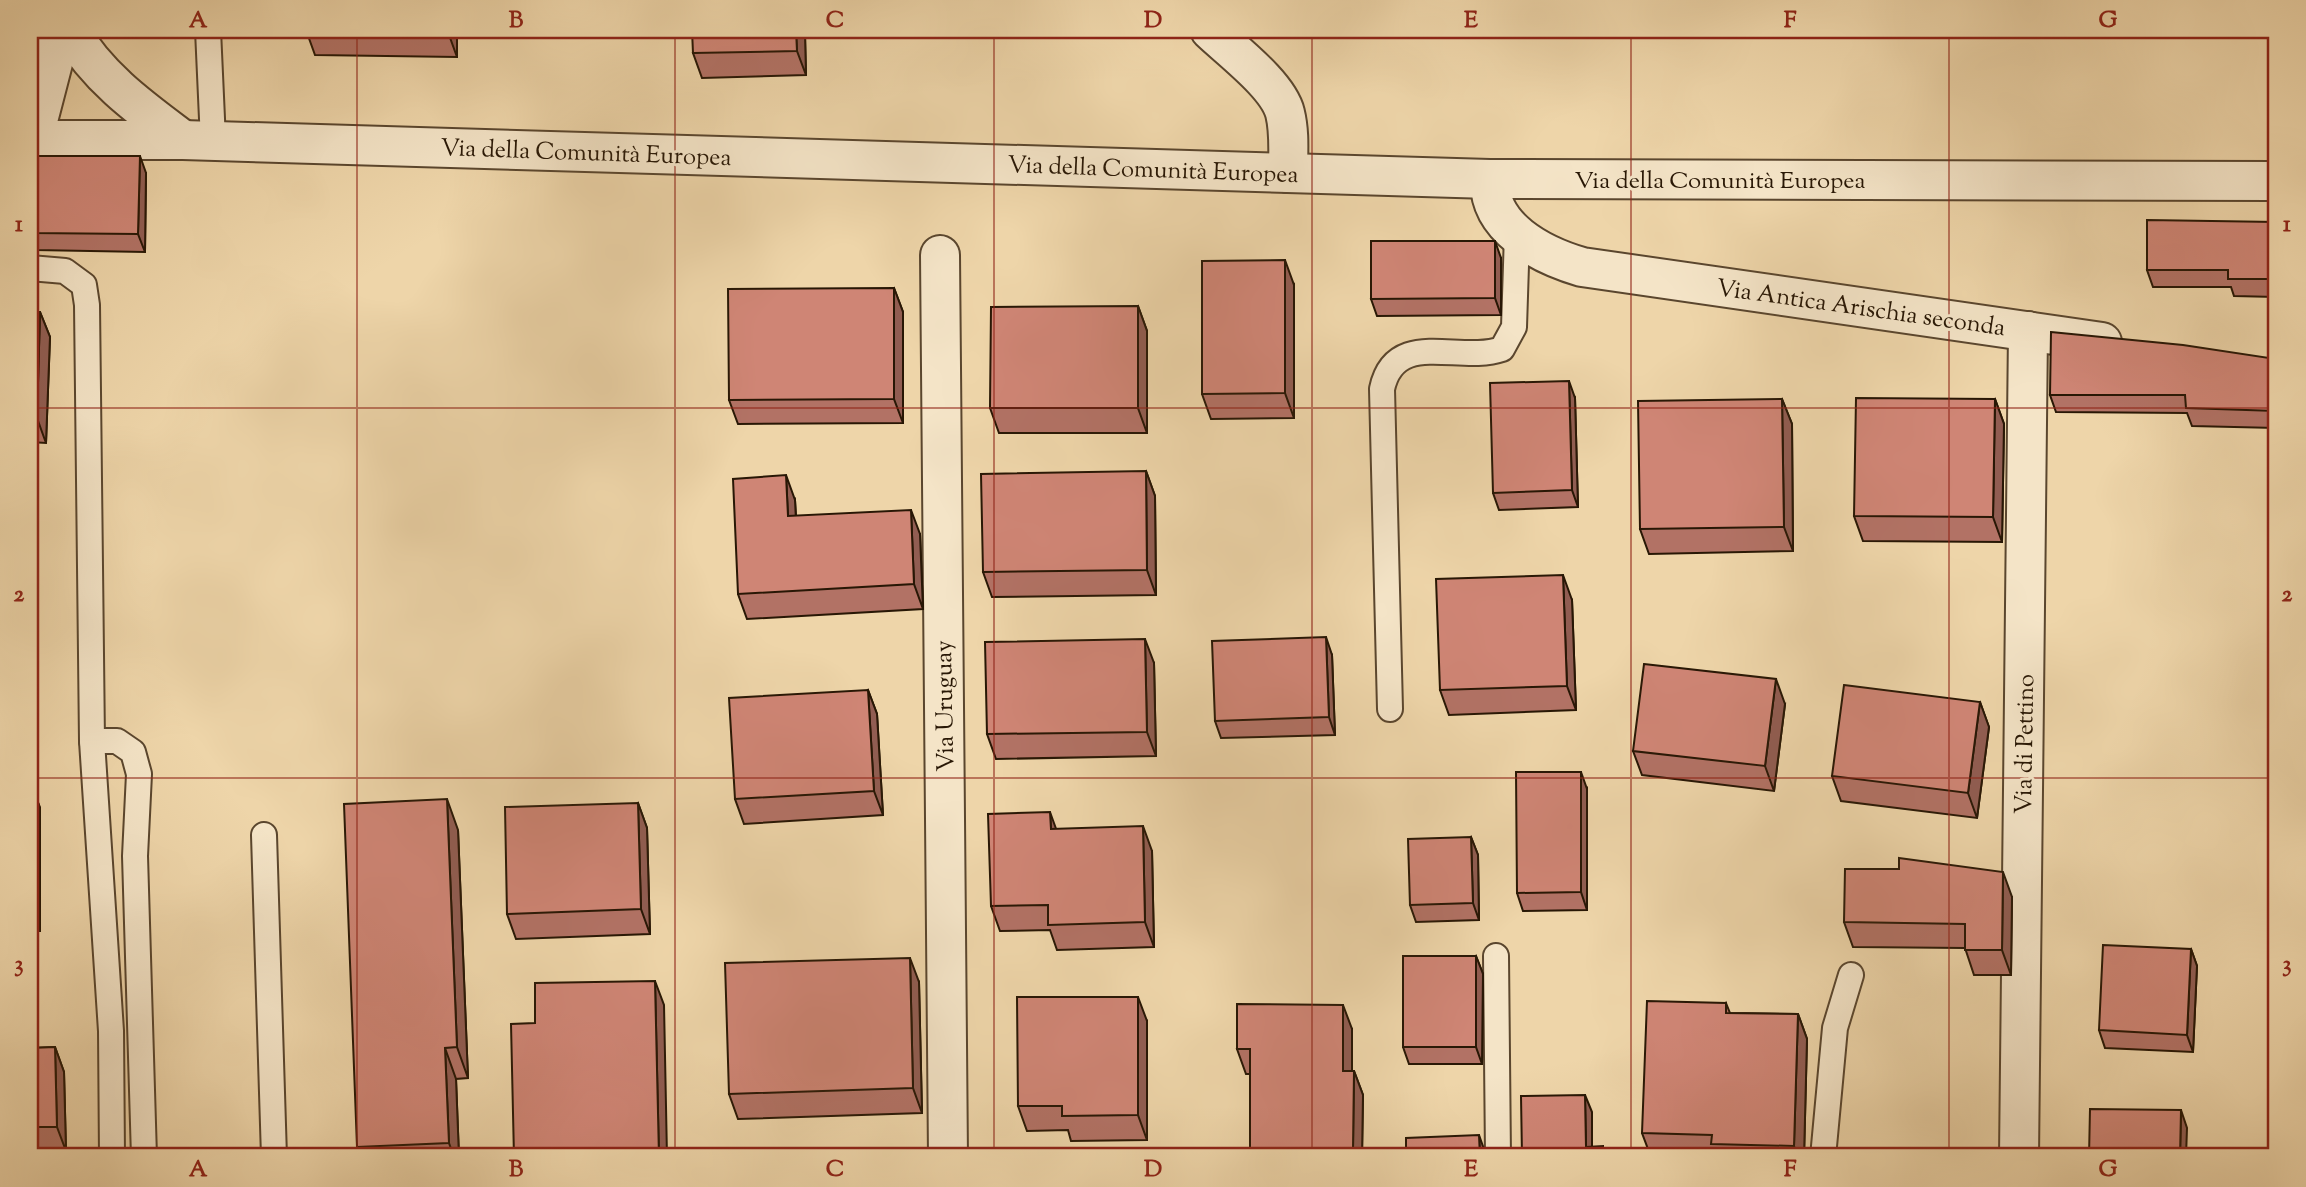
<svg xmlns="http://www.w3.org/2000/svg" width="2306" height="1187" font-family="'Sorts Mill Goudy',serif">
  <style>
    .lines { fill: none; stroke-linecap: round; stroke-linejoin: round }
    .service-casing { stroke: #5a462e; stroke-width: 28 }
    .minor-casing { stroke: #5a462e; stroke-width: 42 }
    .tertiary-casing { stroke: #5a462e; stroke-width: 42 }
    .service { stroke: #f4e4c7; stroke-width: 24 }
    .minor { stroke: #f4e4c7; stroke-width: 38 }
    .tertiary { stroke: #f4e4c7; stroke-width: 38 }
    .wall { fill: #b27265; stroke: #281705; stroke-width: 2 }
    .shaded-wall { fill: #915d52; stroke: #281705; stroke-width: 2 }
    .building { fill: #cf8575; stroke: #281705; stroke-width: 2 }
    .grid { fill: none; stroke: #8f2418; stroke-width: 2; stroke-opacity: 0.55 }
    .labels { text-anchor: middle; stroke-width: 6; stroke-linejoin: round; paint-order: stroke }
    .street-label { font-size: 24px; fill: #281705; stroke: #f4e4c7 }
    .neatline { fill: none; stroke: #8f2418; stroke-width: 2.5 }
    .grid-label { font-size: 23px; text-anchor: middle; font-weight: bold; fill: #8f2418 }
  </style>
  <rect width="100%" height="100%" fill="#eed5a9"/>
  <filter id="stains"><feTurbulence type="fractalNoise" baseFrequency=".00286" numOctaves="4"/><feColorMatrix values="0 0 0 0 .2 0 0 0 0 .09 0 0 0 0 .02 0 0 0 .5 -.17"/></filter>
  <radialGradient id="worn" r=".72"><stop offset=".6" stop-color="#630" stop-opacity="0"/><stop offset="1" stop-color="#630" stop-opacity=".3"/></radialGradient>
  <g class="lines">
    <defs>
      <g id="service">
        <path d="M208,30L213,141"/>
        <path d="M30,268L65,271L84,285L87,305L92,741L111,1031L112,1157"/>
        <path d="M1390,709L1382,389C1395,328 1459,364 1502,349L1514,327L1517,234"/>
        <path d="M92,741H117L133,752L139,774L135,856L144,1157"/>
        <path d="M264,835L274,1157"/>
        <path d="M1496,956L1498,1157"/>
        <path d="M1823,1157L1835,1028L1851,975"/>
      </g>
      <g id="minor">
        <path d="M70,30C97,77 140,108 183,140"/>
        <path d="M1210,30C1232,51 1278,85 1285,113C1290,133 1288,153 1288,173"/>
        <path d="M33,140L54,59L56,30"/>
        <path d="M1490,179C1488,228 1541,255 1582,267L2102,342"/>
        <path d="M940,255L948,1157"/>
        <path d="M2019,1157L2028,331"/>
      </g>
      <path id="tertiary" d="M30,140H183L1490,179L2276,181"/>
    </defs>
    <!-- service casing -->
    <use href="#service" class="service-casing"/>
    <!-- minor casing -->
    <use href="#minor" class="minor-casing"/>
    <!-- tertiary casing -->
    <use href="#tertiary" class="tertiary-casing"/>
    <!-- service -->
    <use href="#service" class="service"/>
    <!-- minor -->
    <use href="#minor" class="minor"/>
    <!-- tertiary -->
    <use href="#tertiary" class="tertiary"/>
  </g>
  <!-- wall -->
  <g class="wall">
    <path d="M306,30H457V57L315,55Z"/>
    <path d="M805,34L806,75L702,78L693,53Z"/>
    <path d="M30,156L146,173L145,252L35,250L30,236Z"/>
    <path d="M2276,222V297L2234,296L2231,287H2153L2147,270Z"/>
    <path d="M1501,258V315L1377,316L1371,299Z"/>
    <path d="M1294,285V418L1211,419L1202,394Z"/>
    <path d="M894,288L903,312V423L738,424L729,400Z"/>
    <path d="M1138,306L1147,331V433H999L990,408Z"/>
    <path d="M30,312H40L50,337L46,443L30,442Z"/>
    <path d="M2276,359V428L2192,426L2187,413L2056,412L2050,395Z"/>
    <path d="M1575,398L1578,507L1499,510L1493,493Z"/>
    <path d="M1782,399L1792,424L1793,551L1649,554L1640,529Z"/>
    <path d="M1995,399L2004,424L2002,542L1863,541L1854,516Z"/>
    <path d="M1146,471L1155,496L1156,595L992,597L983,572Z"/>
    <path d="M795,500L796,516L920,534L923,609L747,619L738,594Z"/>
    <path d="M1572,600L1576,710L1449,715L1440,690Z"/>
    <path d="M1332,655L1335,735L1221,738L1215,721Z"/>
    <path d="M1154,663L1156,756L996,759L987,734Z"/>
    <path d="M868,690L877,714L883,815L744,824L735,799Z"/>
    <path d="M1980,702L1989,727L1977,818L1841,801L1832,776Z"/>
    <path d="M1785,704L1774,791L1642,775L1633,751Z"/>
    <path d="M30,783H31L40,808V931H30Z"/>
    <path d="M1587,789V910L1523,911L1517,893Z"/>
    <path d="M638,803L647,828L650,934L516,939L507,914Z"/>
    <path d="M1056,829L1152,851L1154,947L1057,950L1050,930L1000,931L991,906Z"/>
    <path d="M458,830L468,1078L456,1079L459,1157H361L357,1147Z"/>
    <path d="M1471,837L1478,855L1479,920L1416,922L1410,905Z"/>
    <path d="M1899,869L2012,897L2011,975H1974L1965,948L1853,947L1844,922Z"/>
    <path d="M2191,949L2197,966L2193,1052L2105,1048L2099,1030Z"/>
    <path d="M1476,956L1483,974L1482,1064H1409L1403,1047Z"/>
    <path d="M919,982L922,1113L738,1119L729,1094Z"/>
    <path d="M1726,1003L1730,1013L1798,1014L1807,1039L1804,1157H1651L1642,1133Z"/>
    <path d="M1147,1021V1140L1071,1141L1068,1130L1027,1131L1018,1106Z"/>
    <path d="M1352,1029V1071H1354L1363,1095L1362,1157H1253L1250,1149V1074H1246L1237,1049Z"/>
    <path d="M55,1047L64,1072L66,1151L30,1152V1048Z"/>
  </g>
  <!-- shaded-wall -->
  <g class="shaded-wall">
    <path d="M448,30H457V57L448,32Z"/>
    <path d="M796,30H803L805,34L806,75L797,51Z"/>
    <path d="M140,156L146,173L145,252L138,234Z"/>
    <path d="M1495,241L1501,258V315L1495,298Z"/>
    <path d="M1285,260L1294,285V418L1285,393Z"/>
    <path d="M894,288L903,312V423L894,399Z"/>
    <path d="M1138,306L1147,331V433L1138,408Z"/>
    <path d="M40,312L50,337L46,443L37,418Z"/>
    <path d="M1569,381L1575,398L1578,507L1572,490Z"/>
    <path d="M1782,399L1792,424L1793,551L1784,527Z"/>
    <path d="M1995,399L2004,424L2002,542L1993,517Z"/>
    <path d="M1146,471L1155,496L1156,595L1147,570Z"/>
    <path d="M786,475L795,500L797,541L788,516Z"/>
    <path d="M911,510L920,534L923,609L914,584Z"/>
    <path d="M1563,575L1572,600L1576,710L1567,686Z"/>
    <path d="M1326,637L1332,655L1335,735L1329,717Z"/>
    <path d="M1145,639L1154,663L1156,756L1147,732Z"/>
    <path d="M1776,679L1785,704L1774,791L1765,766Z"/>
    <path d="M868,690L877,714L883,815L874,791Z"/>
    <path d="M1980,702L1989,727L1977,818L1968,793Z"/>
    <path d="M1581,772L1587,789V910L1581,892Z"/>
    <path d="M31,783L40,808V931L31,906Z"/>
    <path d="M447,799L458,830L468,1078L457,1047Z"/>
    <path d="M638,803L647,828L650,934L641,909Z"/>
    <path d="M1050,812L1059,837L1051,829Z"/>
    <path d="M1143,826L1152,851L1154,947L1145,922Z"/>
    <path d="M1471,837L1478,855L1479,920L1473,903Z"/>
    <path d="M2003,872L2012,897L2011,975L2002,950Z"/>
    <path d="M2191,949L2197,966L2193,1052L2187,1035Z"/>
    <path d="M1476,956L1483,974L1482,1064L1476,1047Z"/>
    <path d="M910,958L919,982L922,1113L913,1088Z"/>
    <path d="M655,981L664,1005L667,1157H659Z"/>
    <path d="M1138,997L1147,1021V1140L1138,1115Z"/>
    <path d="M1343,1005L1352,1029V1096L1343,1071Z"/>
    <path d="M1798,1014L1807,1039L1804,1157H1798L1794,1146Z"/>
    <path d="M55,1047L64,1072L66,1151L57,1127Z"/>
    <path d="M445,1048L456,1079L459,1157H454L449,1143Z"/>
    <path d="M1354,1071L1363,1095L1362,1157H1356L1353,1149Z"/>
    <path d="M1585,1095L1592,1112V1157L1586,1147Z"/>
    <path d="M2181,1110L2187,1128L2186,1157H2180Z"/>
    <path d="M1479,1135L1485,1152V1157H1480Z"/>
  </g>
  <!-- building -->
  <g class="building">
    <path d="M306,30H448V32Z"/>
    <path d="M692,30H796L797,51L693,53Z"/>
    <path d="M30,156H140L138,234L30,233Z"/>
    <path d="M2147,220L2276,222V279H2228V270H2147Z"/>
    <path d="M1371,241H1495V298L1371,299Z"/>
    <path d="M1285,260V393L1202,394V261Z"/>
    <path d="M894,288V399L729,400L728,289Z"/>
    <path d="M1138,306V408H990L991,307Z"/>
    <path d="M30,312H40L37,418H30Z"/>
    <path d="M2051,332L2183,345L2276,359V411L2186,408L2185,395H2050Z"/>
    <path d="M1569,381L1572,490L1493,493L1490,383Z"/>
    <path d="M1856,398L1995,399L1993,517L1854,516Z"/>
    <path d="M1782,399L1784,527L1640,529L1638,401Z"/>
    <path d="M1146,471L1147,570L983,572L981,474Z"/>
    <path d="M786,475L788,516L911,510L914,584L738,594L733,479Z"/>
    <path d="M1563,575L1567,686L1440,690L1436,579Z"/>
    <path d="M1326,637L1329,717L1215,721L1212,641Z"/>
    <path d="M1145,639L1147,732L987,734L985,642Z"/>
    <path d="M1644,664L1776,679L1765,766L1633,751Z"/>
    <path d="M1844,685L1980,702L1968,793L1832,776Z"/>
    <path d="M868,690L874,791L735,799L729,698Z"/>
    <path d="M1516,772H1581V892L1517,893Z"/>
    <rect x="30" y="783" width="1" height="123"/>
    <path d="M447,799L457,1047L445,1048L449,1143L357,1147L344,804Z"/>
    <path d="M638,803L641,909L507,914L505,807Z"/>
    <path d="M1050,812L1051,829L1143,826L1145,922L1048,925V905L991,906L988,814Z"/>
    <path d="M1471,837L1473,903L1410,905L1408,839Z"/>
    <path d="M1899,858L2003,872L2002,950H1965V924L1844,922L1845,869H1899Z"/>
    <path d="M2103,945L2191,949L2187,1035L2099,1030Z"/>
    <rect x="1403" y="956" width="73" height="91"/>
    <path d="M910,958L913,1088L729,1094L725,963Z"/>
    <path d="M655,981L659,1157H514L511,1024L535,1023V983Z"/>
    <path d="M1017,997H1138V1115L1062,1116V1106H1018Z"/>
    <path d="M1647,1001L1726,1003V1013L1798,1014L1794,1146L1711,1144L1712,1135L1642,1133Z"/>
    <path d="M1237,1004L1343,1005V1071H1354L1353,1149H1250V1049H1237Z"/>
    <path d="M55,1047L57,1127H30V1048Z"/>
    <path d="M1585,1095L1586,1147L1603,1146V1157H1522L1521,1096Z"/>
    <path d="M2090,1109L2181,1110L2180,1157H2089Z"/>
    <path d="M1479,1135L1480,1157H1406V1138Z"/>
  </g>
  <!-- grid -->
  <path class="grid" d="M357,30V1157M675,30V1157M994,30V1157M1312,30V1157M1631,30V1157M1949,30V1157M30,408H2276M30,778H2276"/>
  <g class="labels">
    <!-- street labels -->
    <g class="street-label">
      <text transform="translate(586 152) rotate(2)" y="8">Via della Comunità Europea</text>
      <text transform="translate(1153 169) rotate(2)" y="8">Via della Comunità Europea</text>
      <text x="1720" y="188">Via della Comunità Europea</text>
      <text transform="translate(1861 307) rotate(8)" y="8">Via Antica Arischia seconda</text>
      <text transform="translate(944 706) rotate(-91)" y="8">Via Uruguay</text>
      <text transform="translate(2024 744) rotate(-89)" y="8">Via di Pettino</text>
    </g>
  </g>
  <!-- margin -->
  <rect width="2306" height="1187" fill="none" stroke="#eed5a9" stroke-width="77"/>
  <rect x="38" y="38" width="2230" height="1110" class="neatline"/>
  <g class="grid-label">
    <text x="198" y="27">A</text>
    <text x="516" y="27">B</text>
    <text x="835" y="27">C</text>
    <text x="1153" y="27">D</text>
    <text x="1471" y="27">E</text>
    <text x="1790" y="27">F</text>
    <text x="2108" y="27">G</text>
    <text x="19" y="231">1</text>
    <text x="2287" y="231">1</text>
    <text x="19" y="601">2</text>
    <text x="2287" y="601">2</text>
    <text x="19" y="971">3</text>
    <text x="2287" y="971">3</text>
    <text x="198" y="1176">A</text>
    <text x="516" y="1176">B</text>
    <text x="835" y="1176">C</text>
    <text x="1153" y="1176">D</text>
    <text x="1471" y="1176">E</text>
    <text x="1790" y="1176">F</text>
    <text x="2108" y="1176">G</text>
  </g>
  <rect width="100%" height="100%" filter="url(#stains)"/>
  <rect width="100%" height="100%" fill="url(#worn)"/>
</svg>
